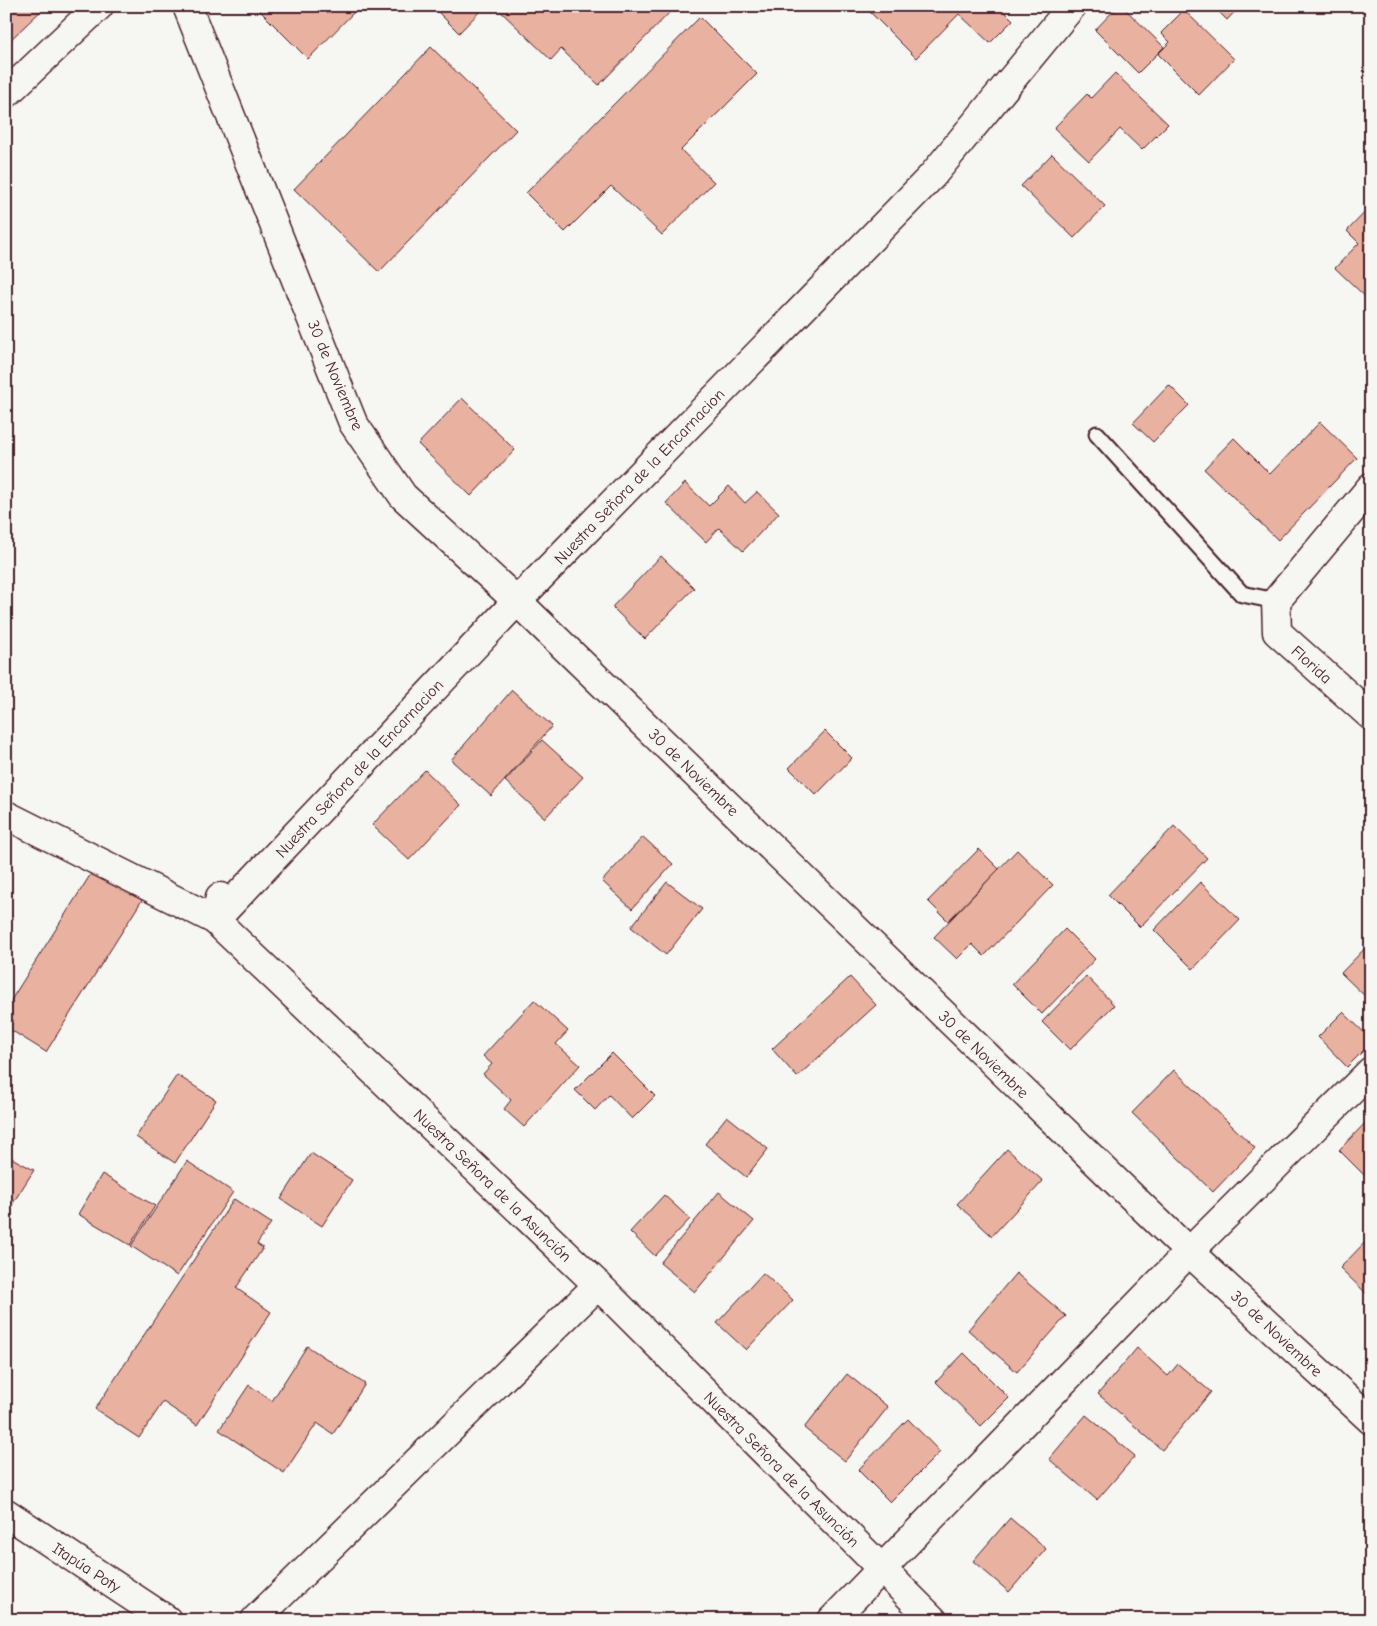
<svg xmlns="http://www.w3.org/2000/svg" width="1377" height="1626" font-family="'Comic Neue',sans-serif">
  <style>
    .building { fill: #e9b1a0; stroke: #4a1f2b }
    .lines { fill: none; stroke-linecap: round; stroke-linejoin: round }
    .lane-casing { stroke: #4a1f2b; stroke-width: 19 }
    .street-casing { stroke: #4a1f2b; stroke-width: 31 }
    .lane { stroke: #f6f6f2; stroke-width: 15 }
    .street { stroke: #f6f6f2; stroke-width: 28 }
    .labels { text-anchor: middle; stroke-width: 4.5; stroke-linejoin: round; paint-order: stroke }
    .street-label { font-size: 16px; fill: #4a1f2b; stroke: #f6f6f2 }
  </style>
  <rect width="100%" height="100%" fill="#f6f6f2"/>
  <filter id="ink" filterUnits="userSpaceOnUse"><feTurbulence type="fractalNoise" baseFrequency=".02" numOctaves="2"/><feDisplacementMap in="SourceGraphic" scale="10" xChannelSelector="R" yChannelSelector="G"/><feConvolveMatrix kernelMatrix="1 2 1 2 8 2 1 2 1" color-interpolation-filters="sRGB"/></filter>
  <g filter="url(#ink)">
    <!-- building -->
    <g class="building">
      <path d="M6,6H46L6,44Z"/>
      <path d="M257,6H360L308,59L256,7Z"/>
      <path d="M432,6H485L459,33Z"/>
      <path d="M495,6H668L672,10L599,85L561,49L551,60Z"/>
      <path d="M872,6H999L1013,20L990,43L959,14L916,58L868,10Z"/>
      <path d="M1118,6H1122L1164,47L1138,73L1095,30Z"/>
      <path d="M1213,6H1240L1227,20Z"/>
      <path d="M1184,10L1234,59L1199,95L1158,54L1170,42L1161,33Z"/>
      <path d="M700,17L757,74L681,150L714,182L662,235L611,186L565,232L526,193Z"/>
      <path d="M431,47L516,130L379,272L294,189Z"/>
      <path d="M1115,73L1168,124L1142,150L1120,129L1089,161L1054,128L1087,94L1091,98Z"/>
      <path d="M1052,154L1105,206L1074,238L1021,186Z"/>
      <path d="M1371,206V302L1335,268L1359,243L1347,231Z"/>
      <path d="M1169,385L1189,405L1153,442L1133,423Z"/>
      <path d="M462,398L515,450L471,496L418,444Z"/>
      <path d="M1320,422L1357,458L1278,540L1204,469L1234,438L1270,474Z"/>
      <path d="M685,483L709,506L729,486L745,503L757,492L779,513L743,551L719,528L706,542L666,503Z"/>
      <path d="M661,556L694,588L645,639L612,607Z"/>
      <path d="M512,690L552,726L491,796L451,760Z"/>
      <path d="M825,731L852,758L816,795L789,768Z"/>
      <path d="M542,740L583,777L545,818L505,781Z"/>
      <path d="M425,770L461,805L409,860L372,825Z"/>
      <path d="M1174,826L1207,858L1140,927L1108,895Z"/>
      <path d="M643,837L673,864L632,909L602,881Z"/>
      <path d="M979,849L999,869L948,921L928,901Z"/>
      <path d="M1017,850L1053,885L984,956L972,944L957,959L934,937Z"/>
      <path d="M94,869L142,900L46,1052L6,1027V1008Z"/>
      <path d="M667,882L702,909L666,955L631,927Z"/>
      <path d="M1200,882L1240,920L1193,969L1154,930Z"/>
      <path d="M1065,929L1095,959L1042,1014L1012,984Z"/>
      <path d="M1371,942V1002L1341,973Z"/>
      <path d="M1086,976L1114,1005L1070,1050L1042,1022Z"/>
      <path d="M850,977L876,1005L797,1077L772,1049Z"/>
      <path d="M534,1000L568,1031L556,1044L580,1065L524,1127L504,1109L511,1100L483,1074L492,1064L483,1056Z"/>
      <path d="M1343,1012L1371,1039V1043L1347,1067L1318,1037Z"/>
      <path d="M612,1053L655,1096L632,1119L609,1095L595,1110L575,1090Z"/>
      <path d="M1174,1070L1255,1148L1213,1192L1132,1113Z"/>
      <path d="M177,1075L216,1100L175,1163L136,1137Z"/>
      <path d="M727,1116L768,1149L746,1177L705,1144Z"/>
      <path d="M1371,1117V1182L1339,1150Z"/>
      <path d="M1007,1149L1043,1181L992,1236L957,1204Z"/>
      <path d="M311,1153L352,1180L322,1226L281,1199Z"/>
      <path d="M6,1155L34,1170L6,1214Z"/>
      <path d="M187,1161L233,1192L177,1276L131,1246Z"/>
      <path d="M102,1174L155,1206L130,1245L78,1214Z"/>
      <path d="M719,1192L754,1221L695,1292L660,1263Z"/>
      <path d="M664,1195L690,1219L655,1256L630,1232Z"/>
      <path d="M234,1199L271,1223L257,1244L263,1248L236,1288L271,1312L197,1425L163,1402L139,1438L95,1409Z"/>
      <path d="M1371,1236V1298L1340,1268Z"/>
      <path d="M763,1273L793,1300L746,1350L717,1323Z"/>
      <path d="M1016,1273L1066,1316L1017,1372L968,1330Z"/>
      <path d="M307,1346L365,1384L333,1434L317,1423L284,1473L219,1430L249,1385L272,1401Z"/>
      <path d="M1137,1348L1168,1376L1178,1364L1211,1392L1162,1450L1098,1394Z"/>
      <path d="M964,1353L1009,1398L981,1426L936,1382Z"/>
      <path d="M847,1374L888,1407L845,1461L804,1428Z"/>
      <path d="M1086,1415L1135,1456L1097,1500L1049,1459Z"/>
      <path d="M908,1419L940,1452L890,1502L858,1470Z"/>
      <path d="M1010,1518L1046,1549L1009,1592L973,1561Z"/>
    </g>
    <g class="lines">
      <defs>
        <path id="lane" d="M1097,434L1242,594L1276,601"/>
        <g id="street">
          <path d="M187,6L353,423L403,496L517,601L1189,1252L1371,1420"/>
          <path d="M6,94L99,6"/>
          <path d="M1371,487L1276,601L1277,632L1371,716"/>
          <path d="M6,815L215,920L598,1285L933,1620"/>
          <path d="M220,897L215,920L517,601L932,176L1072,6"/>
          <path d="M6,1513L167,1620"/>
          <path d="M255,1620L598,1285"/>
          <path d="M832,1620L1189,1252L1371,1071"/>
        </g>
      </defs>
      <!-- lane casing -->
      <use href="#lane" class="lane-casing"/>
      <!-- street casing -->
      <use href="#street" class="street-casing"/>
      <!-- lane -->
      <use href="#lane" class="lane"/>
      <!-- street -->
      <use href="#street" class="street"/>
    </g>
  </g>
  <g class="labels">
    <!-- street labels -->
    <g class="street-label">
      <text transform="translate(336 375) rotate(67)" y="6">30 de Noviembre</text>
      <text transform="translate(639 476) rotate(-46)" y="6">Nuestra Señora de la Encarnacion</text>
      <text transform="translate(1312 664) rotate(42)" y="6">Florida</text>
      <text transform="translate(359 768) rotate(-47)" y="6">Nuestra Señora de la Encarnacion</text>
      <text transform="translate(694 772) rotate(44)" y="6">30 de Noviembre</text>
      <text transform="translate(984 1054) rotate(44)" y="6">30 de Noviembre</text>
      <text transform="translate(493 1185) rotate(44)" y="6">Nuestra Señora de la Asunción</text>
      <text transform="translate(1277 1333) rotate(43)" y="6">30 de Noviembre</text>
      <text transform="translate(782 1469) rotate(45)" y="6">Nuestra Señora de la Asunción</text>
      <text transform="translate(87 1567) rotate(33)" y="6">Itapúa Poty</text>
    </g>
  </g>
  <!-- margin -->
  <rect width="1377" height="1626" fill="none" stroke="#f6f6f2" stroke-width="25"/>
  <rect x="12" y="12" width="1352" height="1601" fill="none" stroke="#4a1f2b" stroke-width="2" filter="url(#ink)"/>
</svg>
